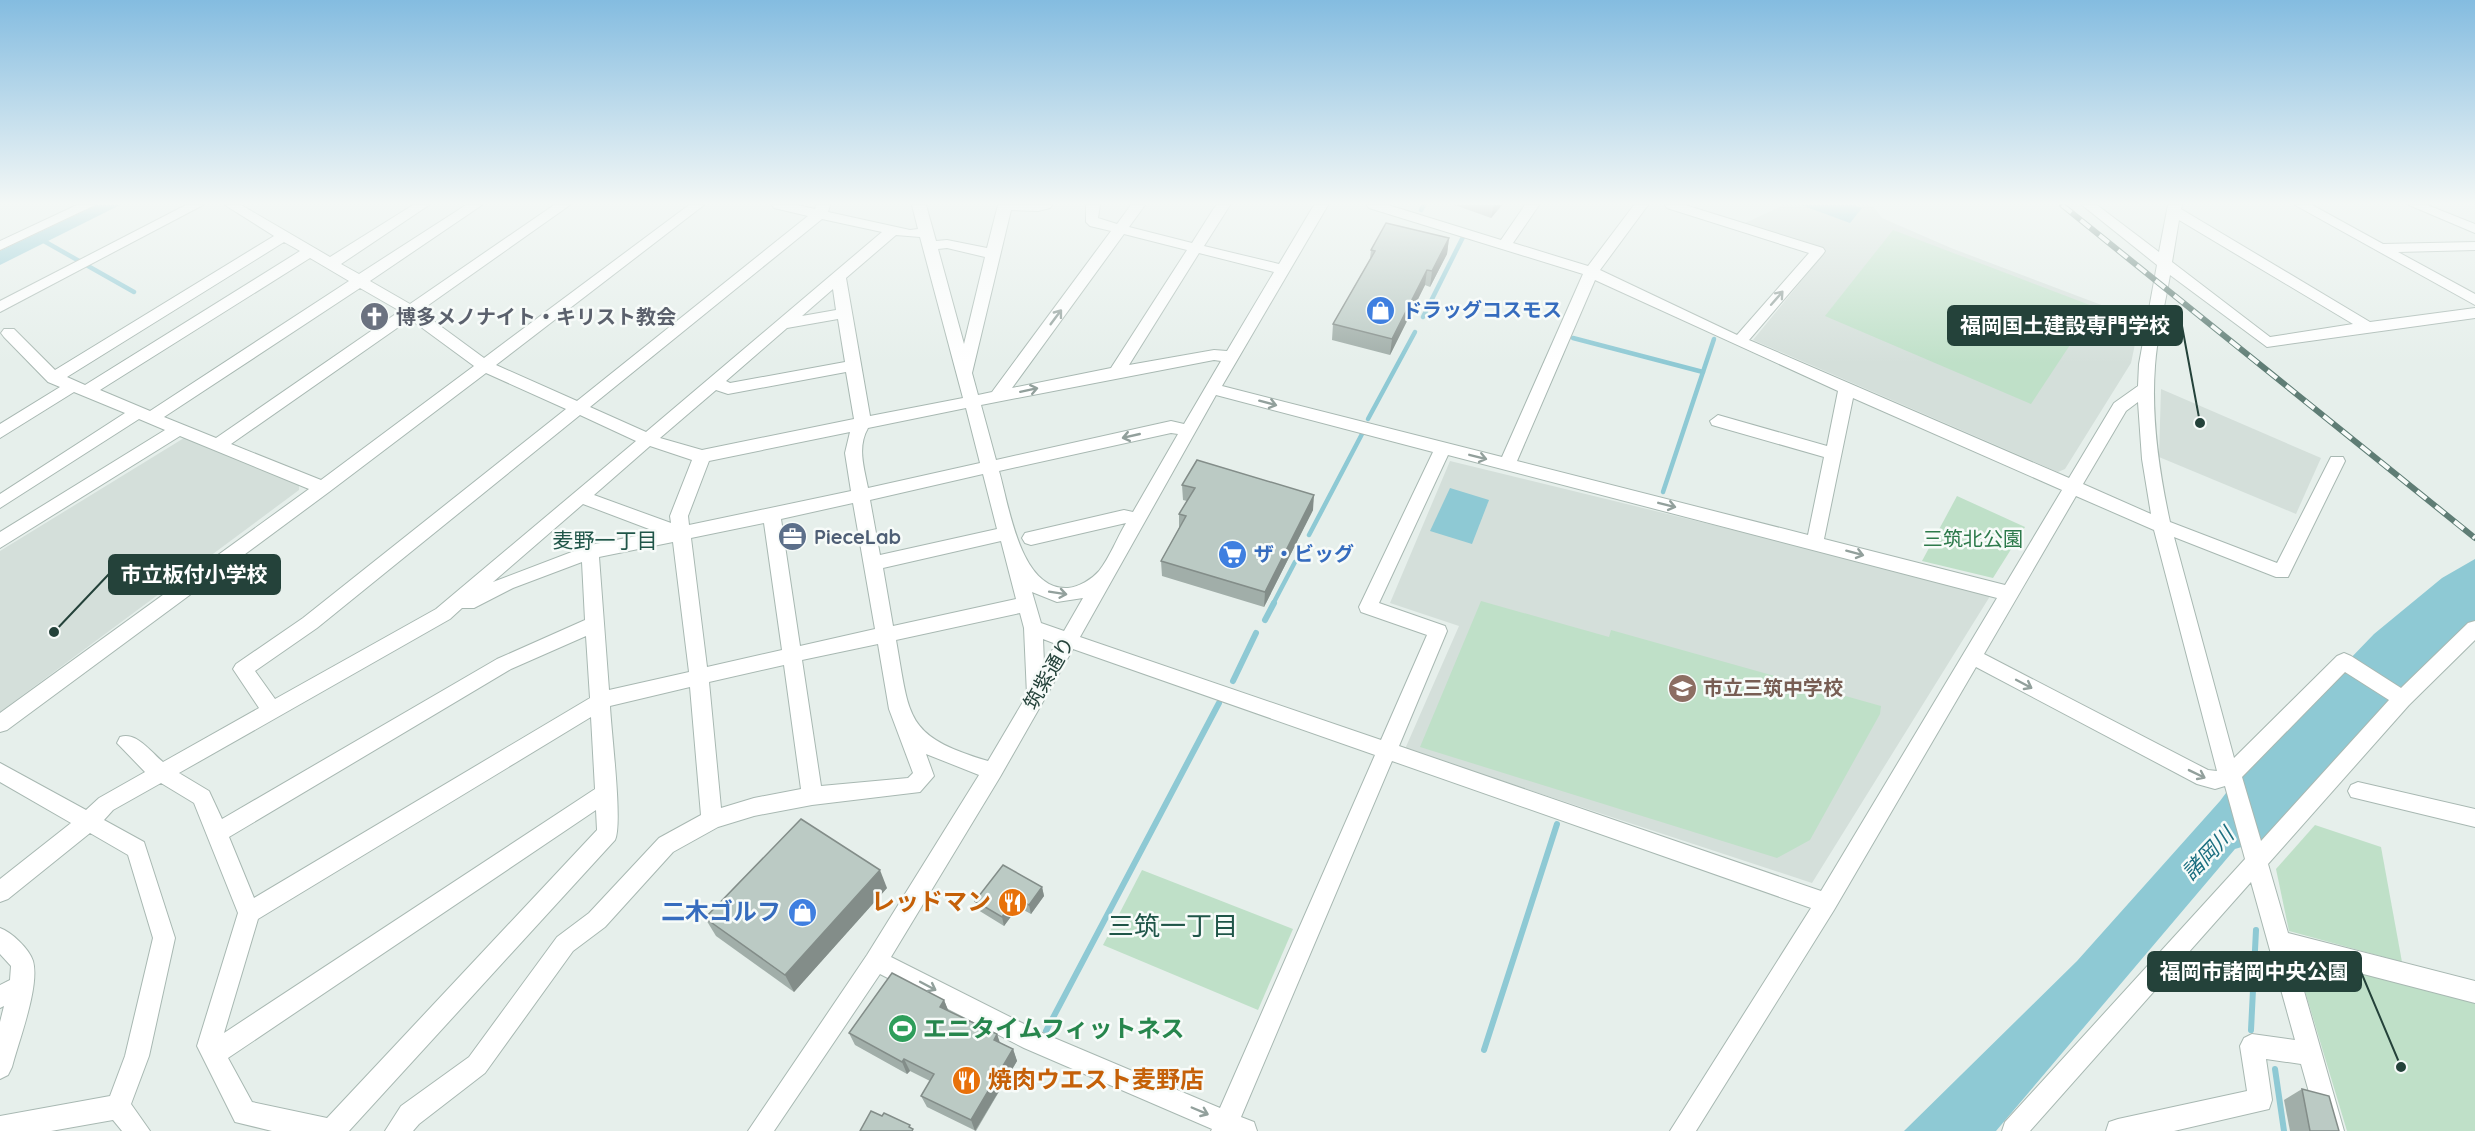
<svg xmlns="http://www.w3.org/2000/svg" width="2475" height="1131" font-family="Quicksand,'Noto Sans JP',sans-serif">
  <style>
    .built { fill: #d4dfda }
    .green { fill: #bfe0c8 }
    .water { fill: #8ec9d4 }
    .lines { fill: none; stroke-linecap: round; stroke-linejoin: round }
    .stream-far1 { stroke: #8ec9d4; stroke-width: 4.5 }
    .stream { stroke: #8ec9d4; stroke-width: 6 }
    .minor-casing { stroke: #a8b8b2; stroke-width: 2 }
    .minor { fill: #fff; fill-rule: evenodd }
    .rail-casing { stroke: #5f7d75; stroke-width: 6 }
    .rail { stroke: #f7fbf9; stroke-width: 4; stroke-dasharray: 12; stroke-linecap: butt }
    .wall { fill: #a1aea9 }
    .shaded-wall { fill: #838d89 }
    .building { fill: #bbcac4; stroke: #838d89; stroke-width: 1.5 }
    .oneway { stroke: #92a09c }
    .labels { text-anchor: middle; stroke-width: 5; stroke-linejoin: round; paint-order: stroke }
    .shop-label { font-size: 20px; font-weight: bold; fill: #366cbe; stroke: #f7fbf9; text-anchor: start }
    .worship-label { font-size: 20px; font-weight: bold; fill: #5b616d; stroke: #f7fbf9; text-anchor: start }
    .service-label { font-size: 20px; font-weight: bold; fill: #4e5e75; stroke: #f7fbf9; text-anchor: start }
    .park-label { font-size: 20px; fill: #2d7a4b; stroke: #f7fbf9 }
    .street-label { font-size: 20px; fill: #24423a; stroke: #f7fbf9 }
    .education-label { font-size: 20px; font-weight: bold; fill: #785e54; stroke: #f7fbf9; text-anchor: start }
    .neighbourhood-label { font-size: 21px; fill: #1f5548; stroke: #f7fbf9 }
    .water-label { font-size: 21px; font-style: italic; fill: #1c6f80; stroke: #f7fbf9 }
    .near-food-label { font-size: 24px; font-weight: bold; fill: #c56008; stroke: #f7fbf9; text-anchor: end }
    .near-shop-label { font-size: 24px; font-weight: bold; fill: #366cbe; stroke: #f7fbf9; text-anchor: end }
    .near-leisure-label { font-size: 24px; font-weight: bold; fill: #27864d; stroke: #f7fbf9; text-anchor: start }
    .near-neighbourhood-label { font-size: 26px; fill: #1f5548; stroke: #f7fbf9 }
    .leader { fill: none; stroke: #24423a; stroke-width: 2 }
    .callout-dot { fill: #24423a; stroke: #f7fbf9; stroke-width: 2 }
    .callout { fill: #24423a; stroke: #24423a; stroke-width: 2 }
    .callout-label { font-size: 21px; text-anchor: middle; font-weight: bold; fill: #fff }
  </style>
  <rect width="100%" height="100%" fill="#e6efeb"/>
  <!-- built -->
  <g class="built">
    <path d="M1784,205H1867L1874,207L1882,218L1951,248L2120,312V315L2139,325L2131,363L2065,469L2058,472L1753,340L1826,251L1743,224Z"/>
    <path d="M2161,389L2321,458L2296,514L2159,457Z"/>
    <path d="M184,438L299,482V490L0,712V551Z"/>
    <path d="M1450,461L1992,593L1812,883L1405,749L1459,626L1390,603Z"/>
  </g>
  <!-- green -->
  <g class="green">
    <path d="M1893,230L2095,307L2031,404L1825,316Z"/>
    <path d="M1957,496L2025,527L1993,578L1922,561Z"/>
    <path d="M1481,601L1609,637L1611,630L1881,706L1880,714L1810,840L1777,858L1420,747Z"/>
    <path d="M2315,825L2381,847L2402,962L2289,931L2276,869Z"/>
    <path d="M1142,870L1293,929L1258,1010L1103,945Z"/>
    <path d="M2302,956L2475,1003V1131H2347L2295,958Z"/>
  </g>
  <!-- water -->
  <g class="water">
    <path d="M97,205H120L0,265V251Z"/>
    <path d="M1801,205H1854L1862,208L1850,223Z"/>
    <path d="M1450,488L1489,500L1472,544L1430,531Z"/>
    <path d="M2475,559V622L2422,667L2268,839L2235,849L1996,1131H1904L2077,961L2220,801L2243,770L2374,634L2442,578Z"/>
  </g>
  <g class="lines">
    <!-- stream-far1 -->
    <g class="stream-far1">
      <path d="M1421,210L1424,205"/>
      <path d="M42,240L134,292"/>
      <path d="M1423,317L1463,237"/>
      <path d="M1573,338L1703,372"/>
      <path d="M1368,419L1415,332"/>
      <path d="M1663,492L1714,339"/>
      <path d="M1309,535L1362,434"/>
      <path d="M1273,604L1295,562"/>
    </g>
    <!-- stream -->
    <g class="stream">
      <path d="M1265,620L1274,603"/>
      <path d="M1233,681L1256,633"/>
      <path d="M2251,1030L2256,930"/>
      <path d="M1046,1031L1219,703"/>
      <path d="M1484,1050L1557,824"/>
      <path d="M2275,1069L2284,1131"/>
    </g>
    <defs>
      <g id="minor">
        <path d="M77,205H95L0,250V241Z"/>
        <path d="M186,205H203L0,312V301Z"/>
        <path d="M225,205H241L330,257L413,205H429L341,264L359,274L466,205H482L370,281L410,304L554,205H570L420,311L484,358L689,205H704L496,365L577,401L808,216L774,208L772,205H797L815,209L816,205H830L828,212L910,230L918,229L912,205H926L936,241L947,240L987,248L998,205H1052L1050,208L1038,211L1011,210L972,373L978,395L992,392L1111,231L1090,226L1086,222V205H1100L1098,218L1117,224L1131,205H1145L1129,227L1192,243L1216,205H1230L1204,246L1279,264L1314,205H1328L1222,386L1502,457L1583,274L1369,208L1367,205H1388L1501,240L1525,205H1539L1513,243L1588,266L1634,205H1648L1600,270L1737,335L1809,253L1667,208L1665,205H1685L1823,248L1825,251L1823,254L1749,340L2069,478L2114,403L2138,386L2139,364L2157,265L2082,205H2097L2159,252L2168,205H2182L2181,209L2370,322L2475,308V318L2267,347L2170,275C2165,305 2157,336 2155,366C2151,418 2159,471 2170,522L2277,563L2331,457H2343L2345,461L2288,577H2276L2174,537L2234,758L2337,656L2344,653L2351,656L2401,688L2468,623L2475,621V640L2409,705L2268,864L2288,933L2475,981V1003L2294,956L2344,1131H2320L2301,1064L2266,1059L2272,1100L2269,1109L2174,1131H2106L2109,1122L2118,1119L2247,1091L2240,1046L2244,1038L2252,1034L2295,1040L2251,882L2030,1131H2002L2005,1122L2245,859L2225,786L2215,789L2197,784L1976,667L1834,910L1696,1131H1670L1811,908L1392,761L1241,1117L1254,1122L1257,1131H1211L1212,1129L1024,1048L880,974L774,1131H748L867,955L979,775L926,754L934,776L920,792L812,805L754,816L718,827L673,852L605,927L573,951L485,1073L419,1124L413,1131H385L401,1106L469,1057L557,937L589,913L659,838L701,815L690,687L610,706C611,730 623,824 615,840L349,1131H272L235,1122L197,1046L238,913L194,803L161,783L113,810L104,820L144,842L175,938L149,1056L131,1104L150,1131H122L113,1120L51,1131H0V1116L110,1096L125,1056L153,938L128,855L90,833L8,899L0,902V879L71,823L0,782V763L86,810L99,798L145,772L117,743L120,737C136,731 151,752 163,762L259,708L233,669L236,664L303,618L566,409L486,373L329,492L7,730L0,732V713L309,489L180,436L0,548V532L165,430L139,419L0,508V494L125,413L74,392L0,438V424L60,387L48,382L4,337L1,333L4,329H14L55,370L274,236ZM822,219L882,232L646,432L590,407ZM2179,220L2353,324L2270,337L2172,262ZM1124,234L1187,250L1111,368L1012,388ZM896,235L920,237L963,398L870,416L846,278ZM284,242L300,251L85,385L67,377ZM947,248L985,257L964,344L938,249ZM1199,253L1274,272L1227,351L1214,350L1129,365ZM310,258L349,281L150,411L100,390ZM1595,280L1838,391L1827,446L1718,415L1710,421L1712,425L1824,457L1808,535L1517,461ZM360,288L400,311L216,438L164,417ZM833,289L836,310L802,316ZM410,319L474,366L321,480L231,444ZM838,319L845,362L730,383L726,381L787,328ZM1214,360L1221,361L1184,424L1171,421L996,460L981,405ZM846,372L854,419L702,450L660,438L716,390L728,394ZM1216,395L1433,452L1359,607L1361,612L1427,635L1381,740L1080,637ZM1853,398L2062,490L2005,585L1824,539ZM2138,402L2142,459L2151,514L2083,484L2126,411ZM966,408L980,463L868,488C864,467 857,447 868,428ZM580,415L636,441L436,609L275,699L255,671L317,628ZM850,432L845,453L851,491L689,525L688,516L709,461ZM1171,433L1178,434L1133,512L1124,510L1025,533L1022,538L1025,543L1031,545L1126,523C1117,538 1110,557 1099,571C1092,579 1079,587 1068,588C1020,591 1009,505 999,471ZM650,446L692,460L670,516L671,523L594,495ZM1448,455L1997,598L1821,891L1399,746L1447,631L1445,626L1379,603ZM983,474L997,529L880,555L870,500ZM2076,496L2154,530L2217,771L2208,770L1984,654ZM853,503L875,629L800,646L781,519ZM583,504L657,532L590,545L493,582ZM764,523L782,650L707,667L691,538ZM1001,541L1016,599L893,626L883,568ZM673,542L689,672L609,690L599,557ZM582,562L585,620L497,659L222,819L209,791L179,773L450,619L462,608H474L513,588ZM1032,592L1057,602L1083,598L1064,631L1041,623ZM1020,613L1024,628L1027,695L988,761C904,736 910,718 896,640ZM586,636L590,698L254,898L229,837L511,669ZM1043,639L1056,644L1044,664ZM878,644L889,709L913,773L908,778L821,786L802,660ZM1073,649L1375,755L1220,1108L1040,1032L891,957L1000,777ZM784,665L801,789L754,798L721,808L709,682ZM2345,672L2389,700L2261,841L2242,777ZM591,717L595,789L224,1033L258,919ZM596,810L597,830L327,1118L252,1102L228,1058Z"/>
        <path d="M2295,205H2312L2383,244L2475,242V250L2398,252L2475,294V305Z"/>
        <path d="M2409,205H2427L2475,224V233Z"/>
        <path d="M2358,782L2475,809V827L2351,797L2348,791L2351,785Z"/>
        <path d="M0,928C11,932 29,948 33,961C40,986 19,1040 12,1067L8,1075L0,1079V1022L4,1006L0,1008V985L10,980L11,966L0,954Z"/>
      </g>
    </defs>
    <!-- minor casing -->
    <use href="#minor" class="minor-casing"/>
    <!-- minor -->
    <use href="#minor" class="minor"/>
    <defs>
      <path id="rail" d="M2062,205L2475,538"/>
    </defs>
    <!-- rail casing -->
    <use href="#rail" class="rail-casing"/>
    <!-- rail -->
    <use href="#rail" class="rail"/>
  </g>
  <!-- wall -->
  <g class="wall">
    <path d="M1455,205H1502L1491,218Z"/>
    <path d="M1449,238L1447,254L1430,287L1425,285L1390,355L1332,340L1333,324L1370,259L1371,250Z"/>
    <path d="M1182,485L1313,510L1264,607L1162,576L1161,561L1179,528V514L1187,501L1183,500Z"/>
    <path d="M1042,887L1044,896L1031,914L1018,907L1004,926L978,910L975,901Z"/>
    <path d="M887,888L794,992L716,936L705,918Z"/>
    <path d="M944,1000L948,1011L997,1034L999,1042L1013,1049L1017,1061L976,1131L927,1107L921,1096L930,1081L910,1071L907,1074L855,1045L849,1033Z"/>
    <path d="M2302,1089L2339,1131H2290L2284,1100Z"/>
  </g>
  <!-- shaded-wall -->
  <g class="shaded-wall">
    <path d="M1494,205H1502L1491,218Z"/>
    <path d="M1449,238L1447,254L1430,287L1432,271Z"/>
    <path d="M1427,270L1425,285L1390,355L1392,339Z"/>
    <path d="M1314,495L1313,510L1264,607L1265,592Z"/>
    <path d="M880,870L887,888L794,992L785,975Z"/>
    <path d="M1042,887L1044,896L1031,914L1029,905Z"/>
    <path d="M1016,898L1018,907L1004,926L1002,917Z"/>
    <path d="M944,1000L949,1012L940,1007Z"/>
    <path d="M997,1034L1001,1046L994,1040Z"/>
    <path d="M1013,1049L1017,1061L975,1131L971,1120Z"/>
    <path d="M904,1059L910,1071L907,1074L902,1062Z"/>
  </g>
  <!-- building -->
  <g class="building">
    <path d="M1386,223L1449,238L1432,271L1427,270L1392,339L1333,324L1375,251L1371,250Z"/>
    <path d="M1197,460L1314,495L1265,592L1161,561L1186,516L1179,514L1195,488L1182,485Z"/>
    <path d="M801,819L880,870L785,975L705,918Z"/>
    <path d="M1003,865L1042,887L1029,905L1016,898L1002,917L975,901Z"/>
    <path d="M892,973L944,1000L940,1007L997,1034L994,1040L1013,1049L971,1120L921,1096L934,1074L904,1059L902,1062L849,1033Z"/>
    <path d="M2302,1089L2329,1096L2339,1131H2310Z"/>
    <path d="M871,1111L882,1116L884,1113L910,1125L909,1127L913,1129L912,1131H860Z"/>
  </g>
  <!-- one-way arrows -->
  <defs><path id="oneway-shaft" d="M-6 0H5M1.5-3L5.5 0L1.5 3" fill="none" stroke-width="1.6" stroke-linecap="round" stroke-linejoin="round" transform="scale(1.5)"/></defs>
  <g class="oneway">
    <use href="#oneway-shaft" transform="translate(1777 298) rotate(-49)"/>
    <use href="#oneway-shaft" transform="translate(1056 317) rotate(-53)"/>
    <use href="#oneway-shaft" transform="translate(1029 390) rotate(-12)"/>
    <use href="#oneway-shaft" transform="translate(1268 403) rotate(15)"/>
    <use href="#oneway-shaft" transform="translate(1131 436) rotate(167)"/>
    <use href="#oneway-shaft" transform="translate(1478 457) rotate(14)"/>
    <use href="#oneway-shaft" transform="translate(1667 505) rotate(14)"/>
    <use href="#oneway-shaft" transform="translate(1855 553) rotate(15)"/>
    <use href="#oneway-shaft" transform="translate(1058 593) rotate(9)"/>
    <use href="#oneway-shaft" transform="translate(2024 684) rotate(28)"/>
    <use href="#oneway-shaft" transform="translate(2197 774) rotate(26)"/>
    <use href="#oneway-shaft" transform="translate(928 986) rotate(28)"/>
    <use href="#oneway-shaft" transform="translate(1200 1111) rotate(23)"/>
  </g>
  <!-- sky -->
  <linearGradient id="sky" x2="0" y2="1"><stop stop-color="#84bce0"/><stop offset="0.56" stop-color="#f4f8f6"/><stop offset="1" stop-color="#f4f8f6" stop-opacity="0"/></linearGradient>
  <rect width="2475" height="363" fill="url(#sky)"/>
  <!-- icons -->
  <defs>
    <symbol id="shop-disc" viewBox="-11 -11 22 22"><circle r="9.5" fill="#3f7fe0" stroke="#f7fbf9"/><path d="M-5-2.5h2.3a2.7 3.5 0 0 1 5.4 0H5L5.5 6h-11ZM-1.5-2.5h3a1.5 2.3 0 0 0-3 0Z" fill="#fff"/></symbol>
    <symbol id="church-disc" viewBox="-11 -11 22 22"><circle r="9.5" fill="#6b7280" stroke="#f7fbf9"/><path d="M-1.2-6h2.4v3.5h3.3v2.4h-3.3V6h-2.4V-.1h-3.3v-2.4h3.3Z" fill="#fff"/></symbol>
    <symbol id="office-disc" viewBox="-11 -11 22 22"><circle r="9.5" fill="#5c6f8a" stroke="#f7fbf9"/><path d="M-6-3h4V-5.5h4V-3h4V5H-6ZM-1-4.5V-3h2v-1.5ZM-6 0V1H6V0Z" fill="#fff"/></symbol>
    <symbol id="supermarket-disc" viewBox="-11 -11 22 22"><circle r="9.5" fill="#3f7fe0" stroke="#f7fbf9"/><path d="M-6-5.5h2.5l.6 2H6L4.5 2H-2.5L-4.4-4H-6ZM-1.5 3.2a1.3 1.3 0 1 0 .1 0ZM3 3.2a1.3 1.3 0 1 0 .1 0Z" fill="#fff"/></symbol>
    <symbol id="school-disc" viewBox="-11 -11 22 22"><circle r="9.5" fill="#8d6e63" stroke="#f7fbf9"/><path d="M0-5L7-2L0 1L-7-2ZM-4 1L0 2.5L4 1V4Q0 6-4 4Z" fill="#fff"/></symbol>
    <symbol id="restaurant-disc" viewBox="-11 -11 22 22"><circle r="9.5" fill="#e8710a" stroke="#f7fbf9"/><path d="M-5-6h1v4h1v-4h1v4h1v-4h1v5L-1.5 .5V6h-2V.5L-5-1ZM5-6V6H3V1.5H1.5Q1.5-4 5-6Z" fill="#fff"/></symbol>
    <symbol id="stadium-disc" viewBox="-11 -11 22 22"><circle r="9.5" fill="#2e9e5b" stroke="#f7fbf9"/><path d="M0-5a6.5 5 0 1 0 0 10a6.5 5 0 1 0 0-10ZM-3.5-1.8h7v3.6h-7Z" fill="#fff"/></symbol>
  </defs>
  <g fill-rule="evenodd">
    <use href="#shop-disc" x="1364" y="294" width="33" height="33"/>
    <use href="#church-disc" x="358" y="300" width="33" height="33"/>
    <use href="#office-disc" x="776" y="520" width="33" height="33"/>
    <use href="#supermarket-disc" x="1216" y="538" width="33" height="33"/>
    <use href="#school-disc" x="1666" y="672" width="33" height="33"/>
    <use href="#restaurant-disc" x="996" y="886" width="33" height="33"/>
    <use href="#shop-disc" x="786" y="896" width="33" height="33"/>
    <use href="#stadium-disc" x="886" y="1012" width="33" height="33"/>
    <use href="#restaurant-disc" x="950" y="1064" width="33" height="33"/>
  </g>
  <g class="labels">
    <!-- shop labels -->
    <g class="shop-label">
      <text x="1402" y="317">ドラッグコスモス</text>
      <text x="1254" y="561">ザ・ビッグ</text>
    </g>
    <!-- worship labels -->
    <g class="worship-label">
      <text x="396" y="324">博多メノナイト・キリスト教会</text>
    </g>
    <!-- service labels -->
    <g class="service-label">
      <text x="814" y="544">PieceLab</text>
    </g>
    <!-- park labels -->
    <g class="park-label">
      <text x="1973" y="546">三筑北公園</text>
    </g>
    <!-- street labels -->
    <g class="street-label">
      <text transform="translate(1049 673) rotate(-60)" y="7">筑紫通り</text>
    </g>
    <!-- education labels -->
    <g class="education-label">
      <text x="1703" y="695">市立三筑中学校</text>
    </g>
    <!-- neighbourhood labels -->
    <g class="neighbourhood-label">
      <text x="605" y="548">麦野一丁目</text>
    </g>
    <!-- water labels -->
    <g class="water-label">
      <text transform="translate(2208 854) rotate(-46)" y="7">諸岡川</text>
    </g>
    <!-- near-food labels -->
    <g class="near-food-label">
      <text x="991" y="910">レッドマン</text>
      <text x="988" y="1088" text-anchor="start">焼肉ウエスト麦野店</text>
    </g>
    <!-- near-shop labels -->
    <g class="near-shop-label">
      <text x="781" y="920">二木ゴルフ</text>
    </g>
    <!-- near-leisure labels -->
    <g class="near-leisure-label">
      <text x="923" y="1037">エニタイムフィットネス</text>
    </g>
    <!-- near-neighbourhood labels -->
    <g class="near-neighbourhood-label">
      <text x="1173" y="935">三筑一丁目</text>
    </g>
  </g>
  <!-- callouts -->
  <path class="leader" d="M2200 423L2182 326M54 632L109 574M2401 1067L2361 972"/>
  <g class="callout-dot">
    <circle cx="2200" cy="423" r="6"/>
    <circle cx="54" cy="632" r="6"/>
    <circle cx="2401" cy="1067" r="6"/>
  </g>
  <g class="callout">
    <rect x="1948" y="306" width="234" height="39" rx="6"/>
    <rect x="109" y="555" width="171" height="39" rx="6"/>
    <rect x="2148" y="952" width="213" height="39" rx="6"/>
  </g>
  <g class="callout-label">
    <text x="2065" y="333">福岡国土建設専門学校</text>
    <text x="194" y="582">市立板付小学校</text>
    <text x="2254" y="979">福岡市諸岡中央公園</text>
  </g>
</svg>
